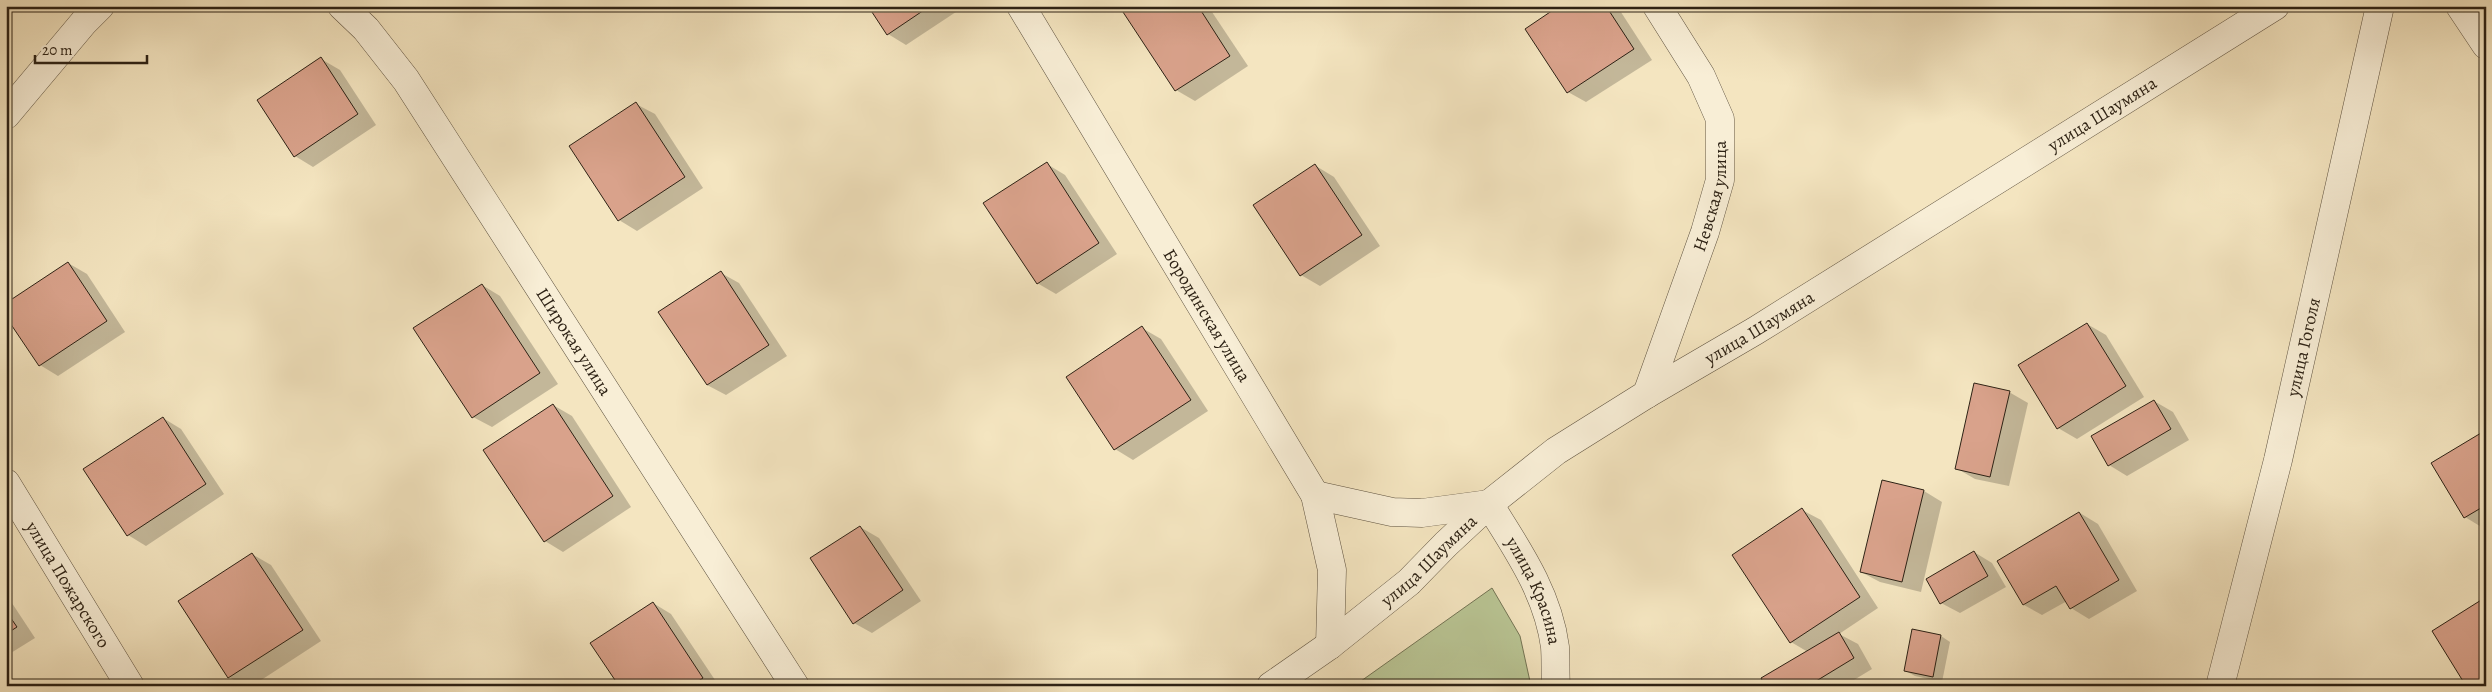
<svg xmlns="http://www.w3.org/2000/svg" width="2492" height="692" font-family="Alegreya,serif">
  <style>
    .green { fill: #b9c594; stroke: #737454 }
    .shadow { fill: #0003 }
    .building { fill: #d9a28b; stroke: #2d2215 }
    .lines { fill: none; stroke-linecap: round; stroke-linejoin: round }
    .minor-casing { stroke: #5f5340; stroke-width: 29 }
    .minor { stroke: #f8eed6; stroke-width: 28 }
    .labels { text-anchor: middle; stroke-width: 4.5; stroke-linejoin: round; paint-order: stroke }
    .street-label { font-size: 18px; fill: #2d2215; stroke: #f8eed6 }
  </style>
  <rect width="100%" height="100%" fill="#f4e5c0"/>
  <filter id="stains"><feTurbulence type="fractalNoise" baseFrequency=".004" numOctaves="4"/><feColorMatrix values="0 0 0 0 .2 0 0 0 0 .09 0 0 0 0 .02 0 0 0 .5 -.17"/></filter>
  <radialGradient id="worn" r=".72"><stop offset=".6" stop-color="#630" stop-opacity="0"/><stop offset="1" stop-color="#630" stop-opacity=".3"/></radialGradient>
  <!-- green -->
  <path class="green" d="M1492,588L1520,636L1531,686H1354Z"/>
  <!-- shadow -->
  <g class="shadow">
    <path d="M869,6H965L906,45L888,34Z"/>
    <path d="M1128,6H1208L1248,66L1195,101L1176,90L1123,9Z"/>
    <path d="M1561,6H1617L1652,60L1586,102L1568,92Z"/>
    <path d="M321,59L340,70L376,125L313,167L295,156Z"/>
    <path d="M636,104L655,114L703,188L637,231L619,220Z"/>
    <path d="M1047,164L1065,175L1117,254L1056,294L1037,283Z"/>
    <path d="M1316,166L1334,177L1380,246L1320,286L1301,275Z"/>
    <path d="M68,263L87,274L125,332L58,376L40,365Z"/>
    <path d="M721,273L739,283L787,356L726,395L707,385Z"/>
    <path d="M482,285L500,296L558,384L492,427L473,417Z"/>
    <path d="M2087,324L2106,335L2144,397L2077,439L2058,428Z"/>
    <path d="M1142,328L1161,339L1208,411L1133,460L1115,449Z"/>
    <path d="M2009,392L2028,403L2009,486L1975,479L1956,468Z"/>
    <path d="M2154,401L2173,412L2189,440L2127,476L2109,465Z"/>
    <path d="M553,405L572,416L631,507L563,552L545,541Z"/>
    <path d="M163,418L181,429L224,494L146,546L128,535Z"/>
    <path d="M2486,431V526L2483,528L2465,517Z"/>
    <path d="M1924,491L1942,502L1921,592L1880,582L1861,572Z"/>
    <path d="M1802,510L1821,520L1878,608L1839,634L1858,644L1872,669L1844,686H1767L1808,652L1791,642Z"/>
    <path d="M2080,513L2098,524L2137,591L2089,619L2071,608L2067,601L2042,615L2024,605Z"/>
    <path d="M860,527L879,538L921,601L872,633L854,623Z"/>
    <path d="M1974,552L1992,563L2006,587L1960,613L1941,603Z"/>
    <path d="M252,554L271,565L321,641L252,686H244L229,677L179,601Z"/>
    <path d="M6,594L35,638L6,656Z"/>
    <path d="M653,603L671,614L719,686H620Z"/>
    <path d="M1941,636L1950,642L1942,682L1915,676L1906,671Z"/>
  </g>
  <!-- building -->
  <g class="building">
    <path d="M868,6H930L887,35Z"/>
    <path d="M1125,6H1198L1230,56L1175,91L1121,9Z"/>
    <path d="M1559,6H1606L1634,49L1567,93L1525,29Z"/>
    <path d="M321,57L358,114L294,157L257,100Z"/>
    <path d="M636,102L685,177L618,221L569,146Z"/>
    <path d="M1047,162L1099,243L1037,284L983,203Z"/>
    <path d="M1315,164L1362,235L1300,276L1253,205Z"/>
    <path d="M68,262L107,321L39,366L6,317V303Z"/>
    <path d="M721,271L769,345L707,385L658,312Z"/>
    <path d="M482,284L540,373L472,418L413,328Z"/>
    <path d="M2087,323L2126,386L2057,429L2018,365Z"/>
    <path d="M1142,326L1191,400L1114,450L1066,377Z"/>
    <path d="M1974,383L2010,391L1990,477L1955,469Z"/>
    <path d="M2154,400L2171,429L2108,466L2091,436Z"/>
    <path d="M553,404L613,496L544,542L483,450Z"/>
    <path d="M163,417L206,484L127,536L83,469Z"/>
    <path d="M2486,430V505L2464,518L2431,463Z"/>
    <path d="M1882,480L1924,490L1902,582L1860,572Z"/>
    <path d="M1802,508L1860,597L1790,643L1732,555Z"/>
    <path d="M2079,512L2119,580L2070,609L2056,586L2023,605L1997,561Z"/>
    <path d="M860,526L903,590L853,624L810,558Z"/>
    <path d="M1974,551L1988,576L1940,604L1926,579Z"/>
    <path d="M252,553L303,630L228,678L178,601Z"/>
    <path d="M2486,597V686H2466L2432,631Z"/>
    <path d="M653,602L703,678L691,686H619L590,643Z"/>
    <path d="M6,611L17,627L6,634Z"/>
    <path d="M1912,629L1941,635L1933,677L1904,671Z"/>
    <path d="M1839,632L1854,658L1808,686H1765L1761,678Z"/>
  </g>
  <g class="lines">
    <defs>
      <g id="minor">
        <path id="s1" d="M342,6L366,29L406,80L795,686"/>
        <path id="s2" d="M1021,6L1315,495L1332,570L1330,645"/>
        <path d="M2460,6L2486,45"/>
        <path d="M6,115L84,22L100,6"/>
        <path id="s3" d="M1647,394L1705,232L1720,180V119L1701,76L1657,6"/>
        <path id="s4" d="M6,483L130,686"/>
        <path id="s5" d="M1315,495L1392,512L1422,513L1489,504C1517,549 1548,593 1555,647C1556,660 1555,673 1556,686"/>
        <path id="s6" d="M1271,686L1330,645L1409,582L1446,544L1489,504L1556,451L1647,394L1755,331L2275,6"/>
        <path id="s7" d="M2220,686L2278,460L2380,6"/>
      </g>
    </defs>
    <!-- minor casing -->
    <use href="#minor" class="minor-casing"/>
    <!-- minor -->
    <use href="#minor" class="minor"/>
  </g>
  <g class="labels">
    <!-- street labels -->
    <g class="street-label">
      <text dy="6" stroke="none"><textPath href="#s6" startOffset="1012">улица Шаумяна</textPath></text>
      <text dy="6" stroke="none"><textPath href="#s3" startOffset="209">Невская улица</textPath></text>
      <text dy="6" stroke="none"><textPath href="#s2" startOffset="361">Бородинская улица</textPath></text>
      <text dy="6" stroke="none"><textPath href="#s6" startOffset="608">улица Шаумяна</textPath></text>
      <text dy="6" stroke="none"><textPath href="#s1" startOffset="409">Широкая улица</textPath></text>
      <text dy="6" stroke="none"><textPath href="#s7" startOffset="349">улица Гоголя</textPath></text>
      <text dy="6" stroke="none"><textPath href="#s6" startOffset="202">улица Шаумяна</textPath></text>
      <text dy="6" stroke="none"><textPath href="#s4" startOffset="119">улица Пожарского</textPath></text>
      <text dy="6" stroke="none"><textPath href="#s5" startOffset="275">улица Красина</textPath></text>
    </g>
  </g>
  <!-- margin -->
  <rect width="2492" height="692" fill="none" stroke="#f4e5c0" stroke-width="25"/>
  <rect x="8" y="8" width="2477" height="677" fill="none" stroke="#2d2215" stroke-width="2.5"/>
  <rect x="12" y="12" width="2467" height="667" fill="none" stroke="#2d2215"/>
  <!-- scale -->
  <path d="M35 55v8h112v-8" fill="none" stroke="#2d2215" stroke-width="2.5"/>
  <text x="42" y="55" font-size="15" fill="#2d2215" stroke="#f8eed6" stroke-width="4" paint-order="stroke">20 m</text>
  <rect width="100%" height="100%" filter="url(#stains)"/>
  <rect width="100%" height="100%" fill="url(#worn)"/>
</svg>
